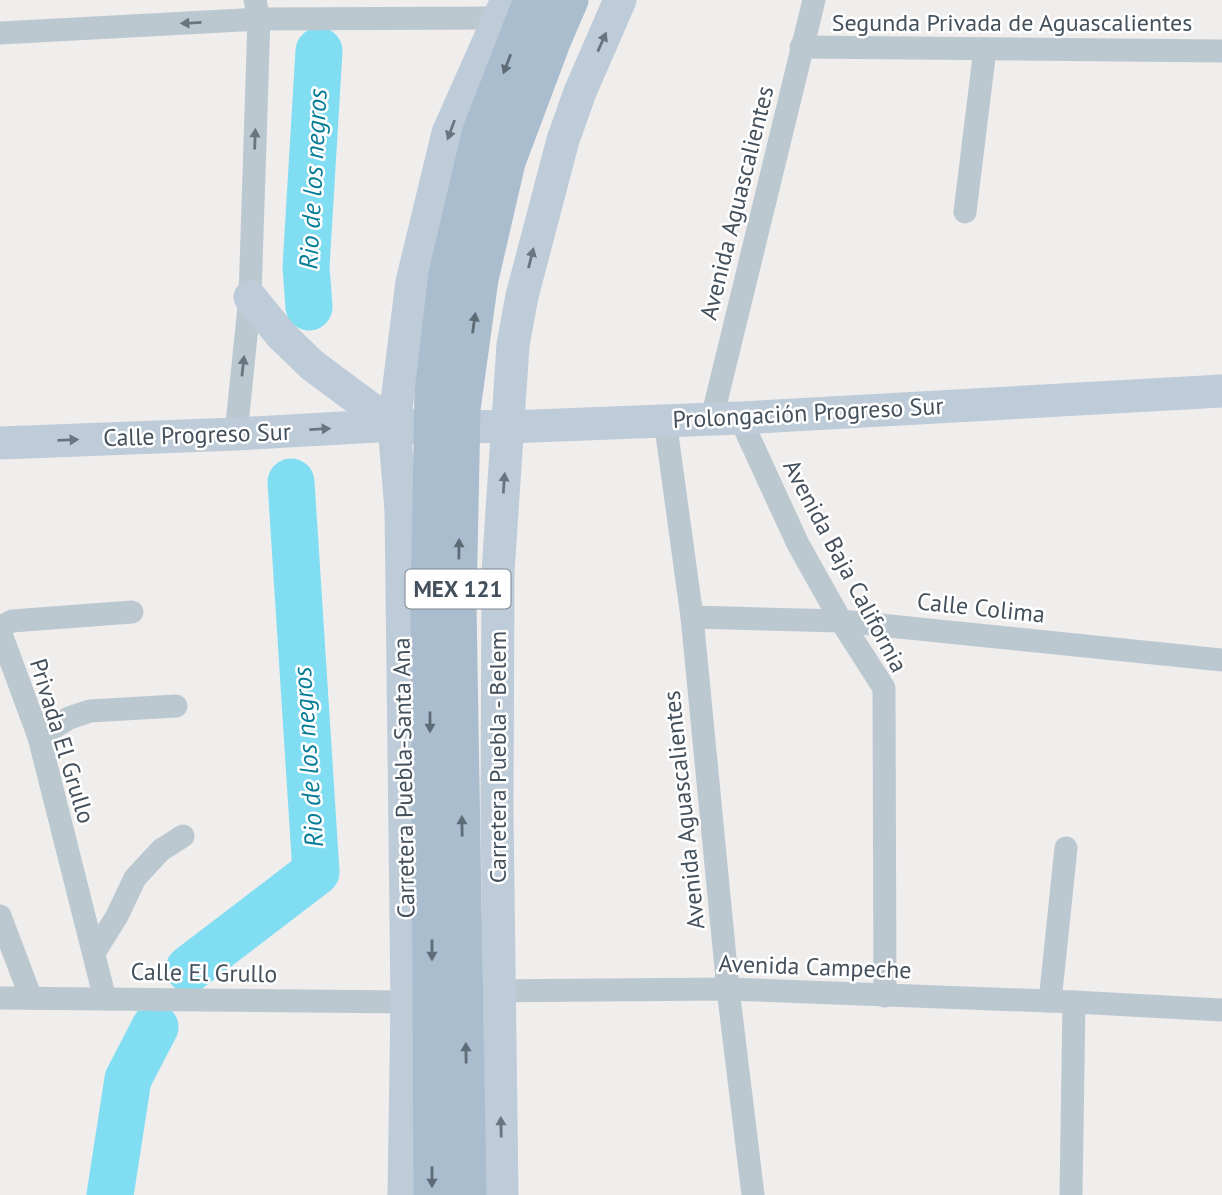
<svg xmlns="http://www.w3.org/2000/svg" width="1222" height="1195" font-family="'PT Sans',sans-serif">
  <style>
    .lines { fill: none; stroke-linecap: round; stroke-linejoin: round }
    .river { stroke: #81ddf1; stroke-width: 47 }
    .street { stroke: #bcc8d0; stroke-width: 23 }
    .secondary { stroke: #becbd8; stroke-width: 33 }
    .primary-bridge { stroke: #aabdce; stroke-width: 37 }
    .oneway { fill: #68757f }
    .oneway2 { fill: #697681 }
    .oneway3 { fill: #5e6c78 }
    .labels { text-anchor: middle; stroke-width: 5; stroke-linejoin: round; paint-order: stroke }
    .shield { fill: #fff; stroke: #7c858d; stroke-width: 2 }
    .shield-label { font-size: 23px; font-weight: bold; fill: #44515c }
    .street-label { font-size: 24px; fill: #44515c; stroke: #fff }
    .water-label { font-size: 26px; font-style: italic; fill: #057d97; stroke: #fff }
  </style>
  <rect width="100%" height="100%" fill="#f0eded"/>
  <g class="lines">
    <!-- river -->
    <g class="river">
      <path d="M309,307L306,267L319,51"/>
      <path d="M189,969L316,872L291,482"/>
      <path d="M110,1195L128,1079L155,1027"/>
    </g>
    <!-- street -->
    <g class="street">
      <path d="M0,33L259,19L498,18"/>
      <path d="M801,47L1222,51"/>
      <path d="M965,212L985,49"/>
      <path d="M712,418L814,0"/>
      <path d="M740,418L798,544L841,621L884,688L885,996"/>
      <path d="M665,420L692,617L728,989L753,1195"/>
      <path d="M236,434L250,297L259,19L255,0"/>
      <path d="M692,617L841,621L1222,660"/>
      <path d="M39,737L69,718L90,711L176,706"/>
      <path d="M0,916L31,998"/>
      <path d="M94,953L117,916L135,878L161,850L183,836"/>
      <path d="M487,991L728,989L1074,1002L1222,1010"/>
      <path d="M0,998L407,1002L422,1000"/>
      <path d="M105,999L39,737L1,634L4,625L12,621L132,612"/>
      <path d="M1050,1001L1066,848"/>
      <path d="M1071,1195L1074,1002"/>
    </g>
    <!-- secondary -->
    <g class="secondary">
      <path d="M250,297L281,335L312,365L402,432"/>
      <path d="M0,443L236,434L394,425L508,427L740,418L1222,391"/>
      <path d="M404,1195L407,1002L403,668L401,510L394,425L412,282L448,133L507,0"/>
      <path d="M502,1195L497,812L498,572L513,345L522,296L563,140L580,92L620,0"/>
    </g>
    <!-- primary-bridge -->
    <g class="primary-bridge">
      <path d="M432,1195L429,607L433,392L447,274L480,134L532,0"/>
      <path d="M468,1195L458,606L462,409L480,279L507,162L552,42L570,0"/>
    </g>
  </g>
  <!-- one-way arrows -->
  <defs><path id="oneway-solid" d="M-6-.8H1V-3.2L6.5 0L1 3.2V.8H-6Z" transform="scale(1.75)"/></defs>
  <g class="oneway">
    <use href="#oneway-solid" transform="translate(191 23) rotate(177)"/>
    <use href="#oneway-solid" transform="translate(255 139) rotate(-88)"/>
    <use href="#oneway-solid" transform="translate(243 366) rotate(-84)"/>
  </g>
  <g class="oneway2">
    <use href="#oneway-solid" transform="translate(602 42) rotate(-66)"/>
    <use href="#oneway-solid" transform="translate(451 130) rotate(110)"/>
    <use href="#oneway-solid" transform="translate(531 258) rotate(-76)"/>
    <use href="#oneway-solid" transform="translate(320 429) rotate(-3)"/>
    <use href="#oneway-solid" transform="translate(68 440) rotate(-2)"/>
    <use href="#oneway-solid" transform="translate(504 483) rotate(-86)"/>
    <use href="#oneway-solid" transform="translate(501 1127) rotate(-91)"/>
  </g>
  <g class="oneway3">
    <use href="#oneway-solid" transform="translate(507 64) rotate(111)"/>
    <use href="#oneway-solid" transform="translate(474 323) rotate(-82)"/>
    <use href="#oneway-solid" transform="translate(459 549) rotate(-89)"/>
    <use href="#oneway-solid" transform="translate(430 722) rotate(90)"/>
    <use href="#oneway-solid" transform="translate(462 826) rotate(-91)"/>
    <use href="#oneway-solid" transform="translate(432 950) rotate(90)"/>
    <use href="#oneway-solid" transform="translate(466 1053) rotate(-91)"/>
    <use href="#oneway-solid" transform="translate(432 1177) rotate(90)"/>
  </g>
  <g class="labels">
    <!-- shield labels -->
    <rect class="shield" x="405.5" y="569.5" width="105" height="39" rx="5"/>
    <g class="shield-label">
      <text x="458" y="597">MEX 121</text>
    </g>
    <!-- street labels -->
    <g class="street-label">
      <text x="1012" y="31">Segunda Privada de Aguascalientes</text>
      <text transform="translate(737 203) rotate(-76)" y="8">Avenida Aguascalientes</text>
      <text transform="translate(808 413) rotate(-3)" y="8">Prolongación Progreso Sur</text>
      <text transform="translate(197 435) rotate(-2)" y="8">Calle Progreso Sur</text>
      <text transform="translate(845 566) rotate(62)" y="8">Avenida Baja California</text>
      <text transform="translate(981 608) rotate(6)" y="8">Calle Colima</text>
      <text transform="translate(62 741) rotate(73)" y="8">Privada El Grullo</text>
      <text transform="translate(498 757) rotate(-90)" y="8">Carretera Puebla - Belem</text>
      <text transform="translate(404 778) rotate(-91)" y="8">Carretera Puebla-Santa Ana</text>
      <text transform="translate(684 810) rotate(-96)" y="8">Avenida Aguascalientes</text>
      <text transform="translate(815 967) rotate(2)" y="8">Avenida Campeche</text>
      <text transform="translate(204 973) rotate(1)" y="8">Calle El Grullo</text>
    </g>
    <!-- water labels -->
    <g class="water-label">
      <text transform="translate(313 179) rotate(-87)" y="9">Rio de los negros</text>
      <text transform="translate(308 757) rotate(-94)" y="9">Rio de los negros</text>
    </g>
  </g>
</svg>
